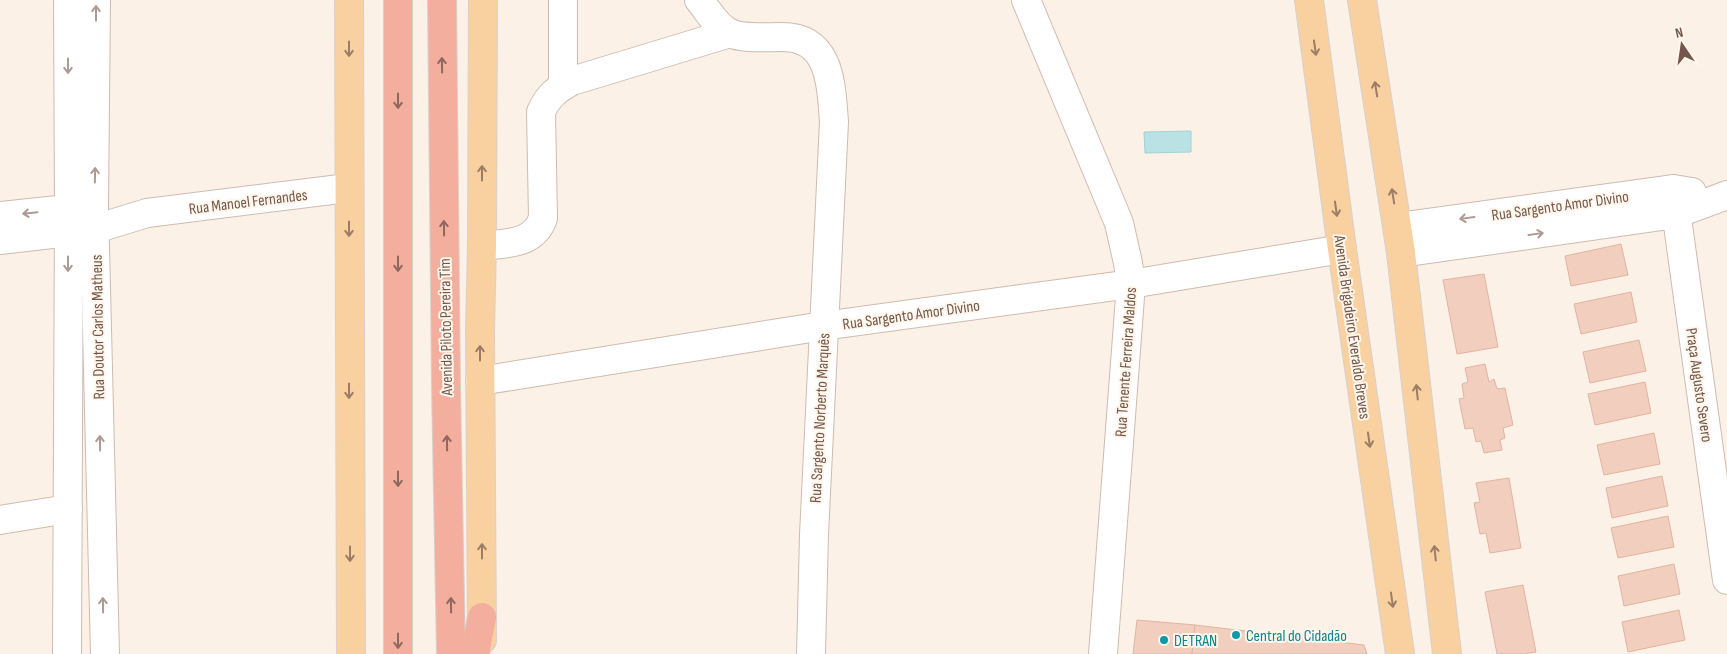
<svg xmlns="http://www.w3.org/2000/svg" width="1727" height="654" font-family="'Sofia Sans Condensed',sans-serif">
  <style>
    .water { fill: #bae2e5; stroke: #a1d2d7 }
    .building { fill: #f1cebe; stroke: #e3b39f }
    .lines { fill: none; stroke-linecap: round; stroke-linejoin: round }
    .minor-casing { stroke: #cfbbaf; stroke-width: 30 }
    .major-casing { stroke: #d8d0cd; stroke-width: 30 }
    .highway-casing { stroke: #d8d0cd; stroke-width: 30 }
    .minor { stroke: #fff; stroke-width: 28 }
    .major { stroke: #f9d1a0; stroke-width: 28 }
    .highway { stroke: #f4ae9e; stroke-width: 28 }
    .oneway { stroke: #ac9a93 }
    .oneway2 { stroke: #9c7c64 }
    .oneway3 { stroke: #8e685c }
    .culture-dot { fill: #0f9aa8; stroke: #fff6ec; stroke-width: 2 }
    .labels { text-anchor: middle; stroke-width: 4; stroke-linejoin: round; paint-order: stroke }
    .street-label { font-size: 16px; fill: #74574b; stroke: #fff6ec }
    .culture-label { font-size: 16px; fill: #0d838f; stroke: #fff6ec; text-anchor: start }
  </style>
  <rect width="100%" height="100%" fill="#fcf1e6"/>
  <!-- water -->
  <path class="water" d="M1191,131V152L1145,153L1144,132Z"/>
  <!-- building -->
  <g class="building">
    <path d="M1621,244L1628,275L1571,286L1565,256Z"/>
    <path d="M1484,274L1498,347L1457,354L1443,280Z"/>
    <path d="M1631,292L1637,322L1581,334L1574,304Z"/>
    <path d="M1639,340L1646,371L1590,383L1583,352Z"/>
    <path d="M1485,364L1489,382L1494,379L1497,389L1505,388L1513,425L1503,428L1505,438L1500,440L1502,450L1484,453L1481,441L1476,442L1473,428L1465,429L1459,399L1464,398L1462,384L1468,382L1465,368Z"/>
    <path d="M1645,382L1651,413L1595,425L1588,394Z"/>
    <path d="M1654,433L1660,464L1604,475L1597,445Z"/>
    <path d="M1662,476L1668,506L1612,518L1606,488Z"/>
    <path d="M1509,478L1521,548L1490,553L1486,533L1480,534L1474,503L1480,502L1476,483Z"/>
    <path d="M1668,516L1674,547L1618,558L1611,528Z"/>
    <path d="M1674,564L1680,594L1624,606L1618,576Z"/>
    <path d="M1523,585L1536,652L1524,654H1497L1485,592Z"/>
    <path d="M1679,610L1685,640L1628,652L1622,622Z"/>
    <path d="M1137,620L1195,625L1192,654H1133Z"/>
    <path d="M1195,625L1364,645L1367,654H1192Z"/>
  </g>
  <g class="lines">
    <defs>
      <g id="minor">
        <path d="M96,0L94,206L105,654"/>
        <path d="M699,0C708,10 716,27 730,33C742,39 766,37 780,37C831,36 831,84 834,122L814,535L811,654"/>
        <path d="M1026,0L1119,223L1128,263L1131,284L1103,654"/>
        <path d="M563,86V0"/>
        <path d="M1673,189L1727,580"/>
        <path d="M0,216L86,207"/>
        <path d="M1398,227L1673,189L1692,192"/>
        <path d="M0,240L95,229L147,213L348,188"/>
        <path d="M482,246C506,243 534,245 543,218L541,112C548,96 557,89 572,81L730,33"/>
        <path d="M1401,253L1676,214L1727,195"/>
        <path d="M480,381L823,326L1131,284L1342,249"/>
        <path d="M0,520L68,509"/>
        <path d="M67,654L69,209L68,0"/>
      </g>
      <g id="major">
        <path d="M349,0L351,654"/>
        <path d="M1309,0L1342,249L1400,654"/>
        <path d="M1362,0L1401,253L1447,654"/>
        <path d="M482,640L480,331L482,246L483,0"/>
      </g>
      <g id="highway">
        <path d="M398,0V654"/>
        <path d="M442,0L446,386L451,654"/>
        <path d="M475,654L482,617"/>
      </g>
    </defs>
    <!-- minor casing -->
    <use href="#minor" class="minor-casing"/>
    <!-- major casing -->
    <use href="#major" class="major-casing"/>
    <!-- highway casing -->
    <use href="#highway" class="highway-casing"/>
    <!-- minor -->
    <use href="#minor" class="minor"/>
    <!-- major -->
    <use href="#major" class="major"/>
    <!-- highway -->
    <use href="#highway" class="highway"/>
  </g>
  <!-- one-way arrows -->
  <defs><path id="oneway-shaft" d="M-6 0H5M1.5-3L5.5 0L1.5 3" fill="none" stroke-width="1.6" stroke-linecap="round" stroke-linejoin="round" transform="scale(1.25)"/></defs>
  <g class="oneway">
    <use href="#oneway-shaft" transform="translate(96 13) rotate(-90)"/>
    <use href="#oneway-shaft" transform="translate(68 66) rotate(90)"/>
    <use href="#oneway-shaft" transform="translate(95 175) rotate(-89)"/>
    <use href="#oneway-shaft" transform="translate(30 213) rotate(174)"/>
    <use href="#oneway-shaft" transform="translate(1467 218) rotate(172)"/>
    <use href="#oneway-shaft" transform="translate(1536 234) rotate(-8)"/>
    <use href="#oneway-shaft" transform="translate(68 264) rotate(90)"/>
    <use href="#oneway-shaft" transform="translate(100 443) rotate(-91)"/>
    <use href="#oneway-shaft" transform="translate(103 605) rotate(-91)"/>
  </g>
  <g class="oneway2">
    <use href="#oneway-shaft" transform="translate(1315 48) rotate(82)"/>
    <use href="#oneway-shaft" transform="translate(349 49) rotate(90)"/>
    <use href="#oneway-shaft" transform="translate(1376 89) rotate(-99)"/>
    <use href="#oneway-shaft" transform="translate(482 173) rotate(-90)"/>
    <use href="#oneway-shaft" transform="translate(1393 196) rotate(-99)"/>
    <use href="#oneway-shaft" transform="translate(1336 209) rotate(82)"/>
    <use href="#oneway-shaft" transform="translate(349 229) rotate(90)"/>
    <use href="#oneway-shaft" transform="translate(480 353) rotate(-90)"/>
    <use href="#oneway-shaft" transform="translate(349 391) rotate(90)"/>
    <use href="#oneway-shaft" transform="translate(1417 392) rotate(-96)"/>
    <use href="#oneway-shaft" transform="translate(1369 440) rotate(82)"/>
    <use href="#oneway-shaft" transform="translate(482 551) rotate(-90)"/>
    <use href="#oneway-shaft" transform="translate(1435 553) rotate(-96)"/>
    <use href="#oneway-shaft" transform="translate(350 554) rotate(90)"/>
    <use href="#oneway-shaft" transform="translate(1392 600) rotate(82)"/>
  </g>
  <g class="oneway3">
    <use href="#oneway-shaft" transform="translate(442 65) rotate(-91)"/>
    <use href="#oneway-shaft" transform="translate(398 101) rotate(90)"/>
    <use href="#oneway-shaft" transform="translate(444 228) rotate(-91)"/>
    <use href="#oneway-shaft" transform="translate(398 264) rotate(90)"/>
    <use href="#oneway-shaft" transform="translate(447 443) rotate(-91)"/>
    <use href="#oneway-shaft" transform="translate(398 479) rotate(90)"/>
    <use href="#oneway-shaft" transform="translate(451 605) rotate(-91)"/>
    <use href="#oneway-shaft" transform="translate(398 641) rotate(90)"/>
  </g>
  <!-- markers -->
  <g class="culture-dot">
    <circle cx="1236" cy="635" r="5"/>
    <circle cx="1164" cy="640" r="5"/>
  </g>
  <g class="labels">
    <!-- street labels -->
    <g class="street-label">
      <text transform="translate(248 201) rotate(-7)" y="6">Rua Manoel Fernandes</text>
      <text transform="translate(1560 205) rotate(-8)" y="6">Rua Sargento Amor Divino</text>
      <text transform="translate(911 314) rotate(-8)" y="6">Rua Sargento Amor Divino</text>
      <text transform="translate(97 327) rotate(-91)" y="6">Rua Doutor Carlos Matheus</text>
      <text transform="translate(445 327) rotate(-91)" y="6">Avenida Piloto Pereira Tim</text>
      <text transform="translate(1353 327) rotate(82)" y="6">Avenida Brigadeiro Everaldo Breves</text>
      <text transform="translate(1125 362) rotate(-86)" y="6">Rua Tenente Ferreira Maldos</text>
      <text transform="translate(1700 385) rotate(82)" y="6">Praça Augusto Severo</text>
      <text transform="translate(819 418) rotate(-87)" y="6">Rua Sargento Norberto Marquês</text>
    </g>
    <!-- culture labels -->
    <g class="culture-label">
      <text x="1246" y="641">Central do Cidadão</text>
      <text x="1174" y="646">DETRAN</text>
    </g>
  </g>
  <!-- north arrow -->
  <g transform="translate(1682 45) rotate(347)" stroke="#fff6ec" stroke-width="4" paint-order="stroke">
  <path d="M0-4L9 19L0 12L-9 19Z" fill="#74574b"/>
  <text y="-8" font-size="14" font-weight="bold" text-anchor="middle" fill="#74574b">N</text>
  </g>
</svg>
